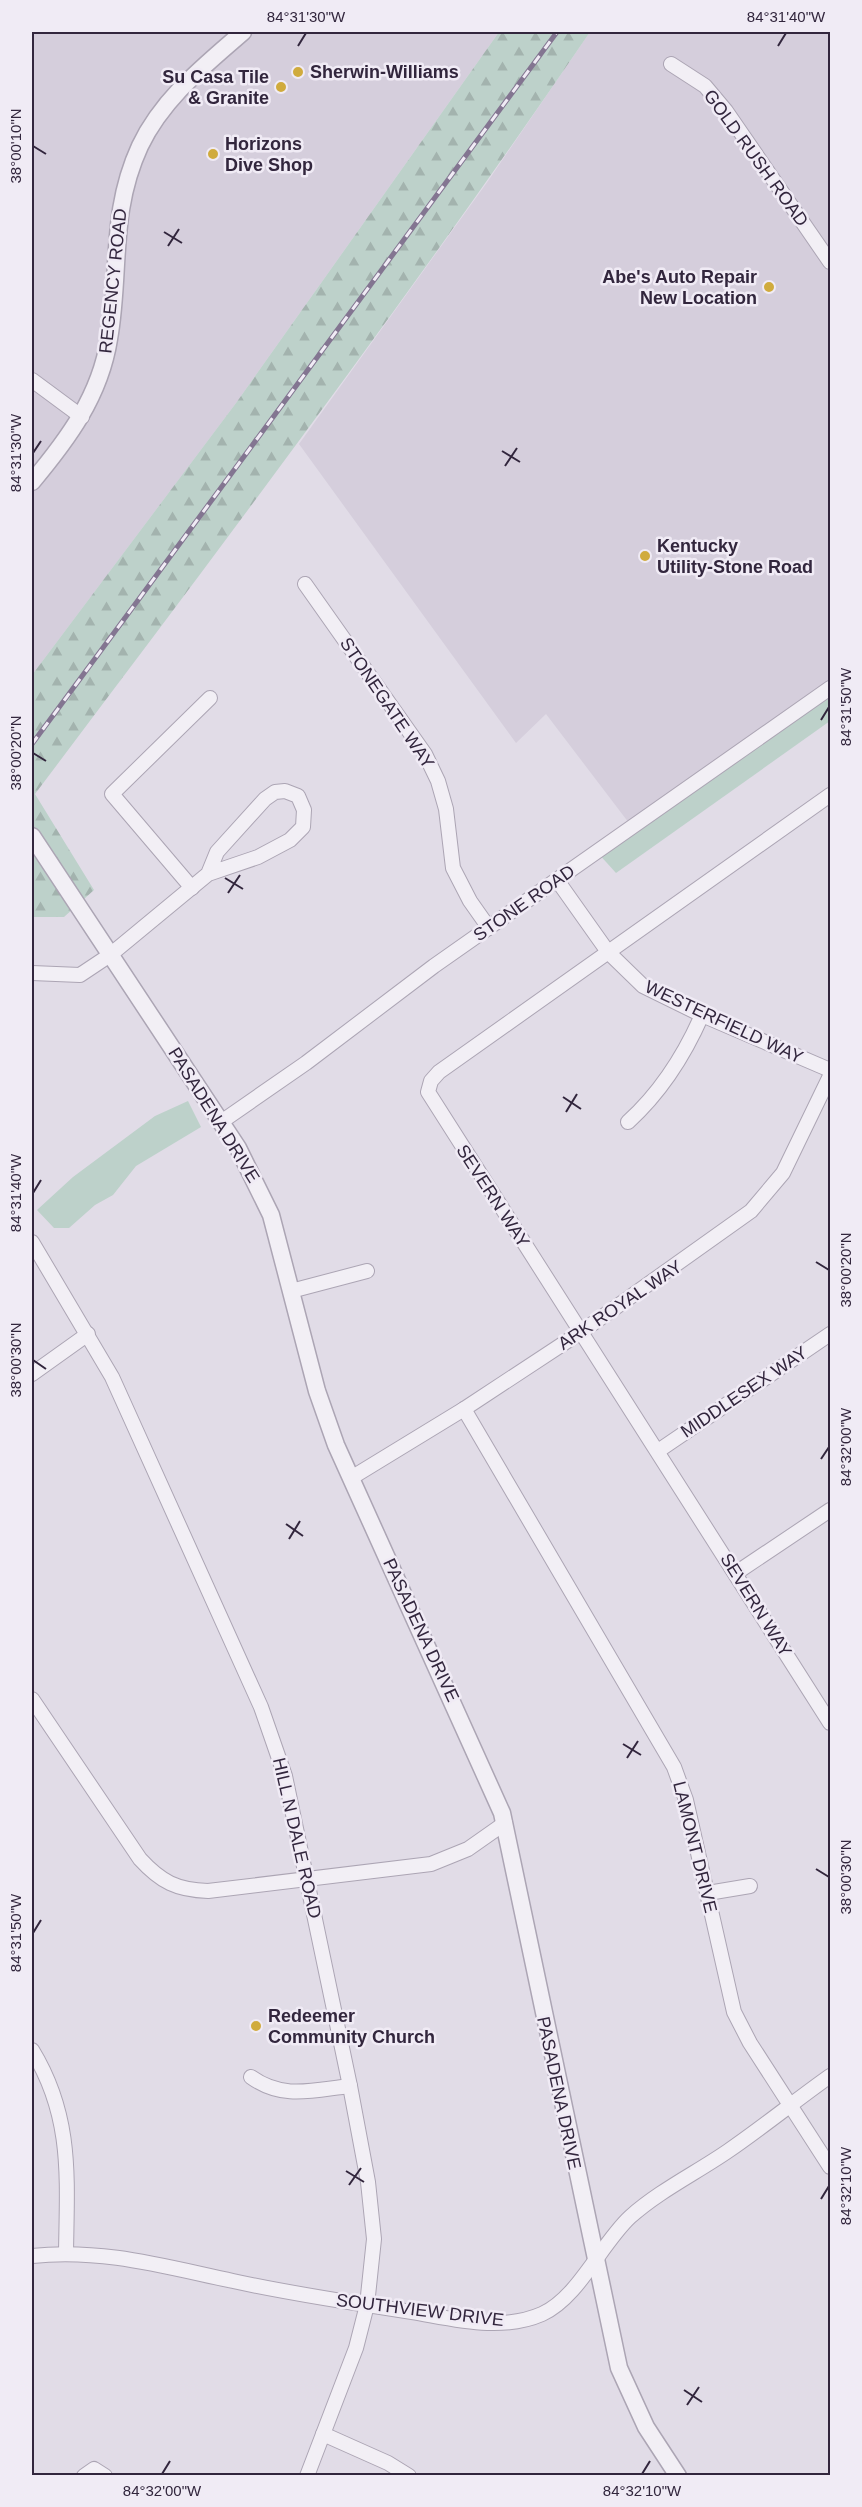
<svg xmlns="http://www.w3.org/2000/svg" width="862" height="2507" font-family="Helvetica,sans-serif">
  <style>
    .built { fill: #d5cedc }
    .green { fill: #bdd1ca }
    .forest { fill: url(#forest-firs) }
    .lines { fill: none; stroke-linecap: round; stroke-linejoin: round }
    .minor-casing { stroke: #aca5b4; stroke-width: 16 }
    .tertiary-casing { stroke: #aca5b4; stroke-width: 19 }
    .minor { stroke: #f2eff5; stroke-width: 14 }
    .tertiary { stroke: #f2eff5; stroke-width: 16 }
    .rail-casing { stroke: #837591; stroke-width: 5 }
    .rail { stroke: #f0ebf5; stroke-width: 3; stroke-dasharray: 9; stroke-linecap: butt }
    .ticks { fill: none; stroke: #32263d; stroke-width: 2 }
    .poi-dot { fill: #d0ab3d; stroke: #f0ebf5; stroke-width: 2 }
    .labels { text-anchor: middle; stroke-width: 5; stroke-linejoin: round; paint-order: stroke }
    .poi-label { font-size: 18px; font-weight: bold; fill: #32263d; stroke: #f0ebf5; text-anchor: start }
    .street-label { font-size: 18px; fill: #32263d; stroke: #f0ebf5 }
    .neatline { fill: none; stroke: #32263d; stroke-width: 2 }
    .ticks-label { font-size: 15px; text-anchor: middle; fill: #32263d }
  </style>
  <defs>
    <pattern id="forest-firs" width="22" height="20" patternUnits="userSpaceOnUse" patternTransform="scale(1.5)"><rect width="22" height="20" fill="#bdd1ca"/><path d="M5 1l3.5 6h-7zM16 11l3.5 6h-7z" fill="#a3b3ae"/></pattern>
  </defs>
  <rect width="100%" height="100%" fill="#e1dce7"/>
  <!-- built -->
  <g class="built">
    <path d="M32,32H499L236,403L32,675Z"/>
    <path d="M590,32H830V688L632,827L546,714L516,743L299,444L488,181Z"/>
  </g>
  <!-- green -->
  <g class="green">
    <path d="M830,685V721L616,873L597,852Z"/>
    <path d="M188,1101L201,1127L136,1166L113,1195L95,1205L69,1228H54L37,1210L73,1177L155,1116Z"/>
  </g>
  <!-- forest -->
  <path class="forest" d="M499,32H590C413,292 224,543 35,794L94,890L64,917H32V675L236,403Z"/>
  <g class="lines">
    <defs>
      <g id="minor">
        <path d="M671,64L705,86L726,111L830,262"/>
        <path d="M32,380L82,417"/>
        <path d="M305,584L425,754L438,781L446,809L453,868L470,901L489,928"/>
        <path d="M830,795L439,1072L431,1081L428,1092L830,1723"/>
        <path d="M557,880L608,952L643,986L702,1015L830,1070"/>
        <path d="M192,888L112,794L210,698"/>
        <path d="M32,973L80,975L110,955L208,874L258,857L290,840L303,827L304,810L298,796L285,791L275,792L265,799L217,852L208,874"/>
        <path d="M221,1122L306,1063L434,966L830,688"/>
        <path d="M628,1122C661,1092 684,1056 702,1015"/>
        <path d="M32,1242L112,1377L261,1707L285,1776L350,2086L368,2182L374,2239L367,2305L356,2348L307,2476"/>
        <path d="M291,1291L367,1271"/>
        <path d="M32,1374L88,1334"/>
        <path d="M464,1409L674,1767L686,1800L734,2012L750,2043L830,2167"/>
        <path d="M658,1451L830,1334"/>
        <path d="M351,1478L464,1409L581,1332L751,1211L783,1173L830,1076"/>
        <path d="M736,1573L830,1510"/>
        <path d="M32,1699L140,1859C161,1882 177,1890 208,1891L431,1864L468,1849L505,1823"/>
        <path d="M708,1893L750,1886"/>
        <path d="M32,2050C73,2117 67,2178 66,2253"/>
        <path d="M251,2077C283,2100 313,2090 350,2086"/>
        <path d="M32,2256C101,2248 166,2267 233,2281C292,2294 352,2303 412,2312C454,2319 501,2332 542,2314C578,2298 601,2244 630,2217C659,2191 696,2173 728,2151C763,2127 796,2100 830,2076"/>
        <path d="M323,2434L388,2463L409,2476"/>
        <path d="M84,2476L94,2469L105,2476"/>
      </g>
      <g id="tertiary">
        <path d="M32,482C68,439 100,396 109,339C121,271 109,213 140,146C163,98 204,66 243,32"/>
        <path d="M32,836L238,1148L271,1215L317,1391L336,1445L502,1813L619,2368L646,2427L678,2476"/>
      </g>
    </defs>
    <!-- minor casing -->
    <use href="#minor" class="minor-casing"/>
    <!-- tertiary casing -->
    <use href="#tertiary" class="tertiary-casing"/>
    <!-- minor -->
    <use href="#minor" class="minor"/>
    <!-- tertiary -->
    <use href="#tertiary" class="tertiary"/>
    <defs>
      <path id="rail" d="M32,744L557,32"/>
    </defs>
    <!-- rail casing -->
    <use href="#rail" class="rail-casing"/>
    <!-- rail -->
    <use href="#rail" class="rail"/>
  </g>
  <!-- ticks -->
  <path class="ticks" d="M298,46L306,33M778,46L786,33M33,146L46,154M164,232L182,243M168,246L179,229M502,451L520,462M33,453L41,441M505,466L517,448M821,720L829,707M33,753L46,761M225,878L243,889M228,893L240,875M563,1097L581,1109M566,1112L577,1094M33,1193L41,1180M816,1262L829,1270M33,1360L46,1369M821,1459L829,1447M286,1524L303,1536M289,1539L300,1521M623,1744L641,1755M627,1758L638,1741M816,1869L829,1877M33,1933L41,1920M346,2171L364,2182M349,2185L361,2168M821,2199L829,2186M684,2390L702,2402M687,2405L699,2387M162,2474L170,2461M642,2474L650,2461"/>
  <!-- markers -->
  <g class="poi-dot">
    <circle cx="298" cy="72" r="6"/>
    <circle cx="281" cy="87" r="6"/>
    <circle cx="213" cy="154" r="6"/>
    <circle cx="769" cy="287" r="6"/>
    <circle cx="645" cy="556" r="6"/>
    <circle cx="256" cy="2026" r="6"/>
  </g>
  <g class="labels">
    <!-- poi labels -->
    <g class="poi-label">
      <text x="310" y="78">Sherwin-Williams</text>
      <text x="269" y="83" text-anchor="end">Su Casa Tile<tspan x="269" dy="21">&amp; Granite</tspan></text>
      <text x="225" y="150">Horizons<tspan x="225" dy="21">Dive Shop</tspan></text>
      <text x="757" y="283" text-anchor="end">Abe's Auto Repair<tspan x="757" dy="21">New Location</tspan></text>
      <text x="657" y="552">Kentucky<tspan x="657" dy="21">Utility-Stone Road</tspan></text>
      <text x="268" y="2022">Redeemer<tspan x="268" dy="21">Community Church</tspan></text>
    </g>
    <!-- street labels -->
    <g class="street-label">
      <text transform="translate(756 158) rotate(54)" y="6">GOLD RUSH ROAD</text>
      <text transform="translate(113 281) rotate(-84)" y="6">REGENCY ROAD</text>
      <text transform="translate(387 703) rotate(56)" y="6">STONEGATE WAY</text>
      <text transform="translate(524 903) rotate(-35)" y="6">STONE ROAD</text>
      <text transform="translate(724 1022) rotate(25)" y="6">WESTERFIELD WAY</text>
      <text transform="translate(214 1115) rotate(58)" y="6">PASADENA DRIVE</text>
      <text transform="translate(493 1196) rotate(57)" y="6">SEVERN WAY</text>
      <text transform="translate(620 1305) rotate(-34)" y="6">ARK ROYAL WAY</text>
      <text transform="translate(744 1392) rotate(-34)" y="6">MIDDLESEX WAY</text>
      <text transform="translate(756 1605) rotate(58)" y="6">SEVERN WAY</text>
      <text transform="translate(421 1630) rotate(65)" y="6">PASADENA DRIVE</text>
      <text transform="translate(297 1838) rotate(77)" y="6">HILL N DALE ROAD</text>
      <text transform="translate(695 1847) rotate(76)" y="6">LAMONT DRIVE</text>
      <text transform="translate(559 2093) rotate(78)" y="6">PASADENA DRIVE</text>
      <text transform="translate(420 2310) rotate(7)" y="6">SOUTHVIEW DRIVE</text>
    </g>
  </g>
  <!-- border -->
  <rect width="862" height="2507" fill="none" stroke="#f0ebf5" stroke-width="66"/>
  <rect x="33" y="33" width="796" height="2441" class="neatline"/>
  <g class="ticks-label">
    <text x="306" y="22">84°31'30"W</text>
    <text x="786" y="22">84°31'40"W</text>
    <text transform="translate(16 146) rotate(-90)" y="5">38°00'10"N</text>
    <text transform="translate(16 453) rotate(-90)" y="5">84°31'30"W</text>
    <text transform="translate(846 707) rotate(-90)" y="5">84°31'50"W</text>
    <text transform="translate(16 753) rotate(-90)" y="5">38°00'20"N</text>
    <text transform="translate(16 1193) rotate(-90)" y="5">84°31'40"W</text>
    <text transform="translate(846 1270) rotate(-90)" y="5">38°00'20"N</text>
    <text transform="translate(16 1360) rotate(-90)" y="5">38°00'30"N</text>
    <text transform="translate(846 1447) rotate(-90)" y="5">84°32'00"W</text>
    <text transform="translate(846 1877) rotate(-90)" y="5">38°00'30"N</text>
    <text transform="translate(16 1933) rotate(-90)" y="5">84°31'50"W</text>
    <text transform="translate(846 2186) rotate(-90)" y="5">84°32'10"W</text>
    <text x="162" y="2496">84°32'00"W</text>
    <text x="642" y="2496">84°32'10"W</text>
  </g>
</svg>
